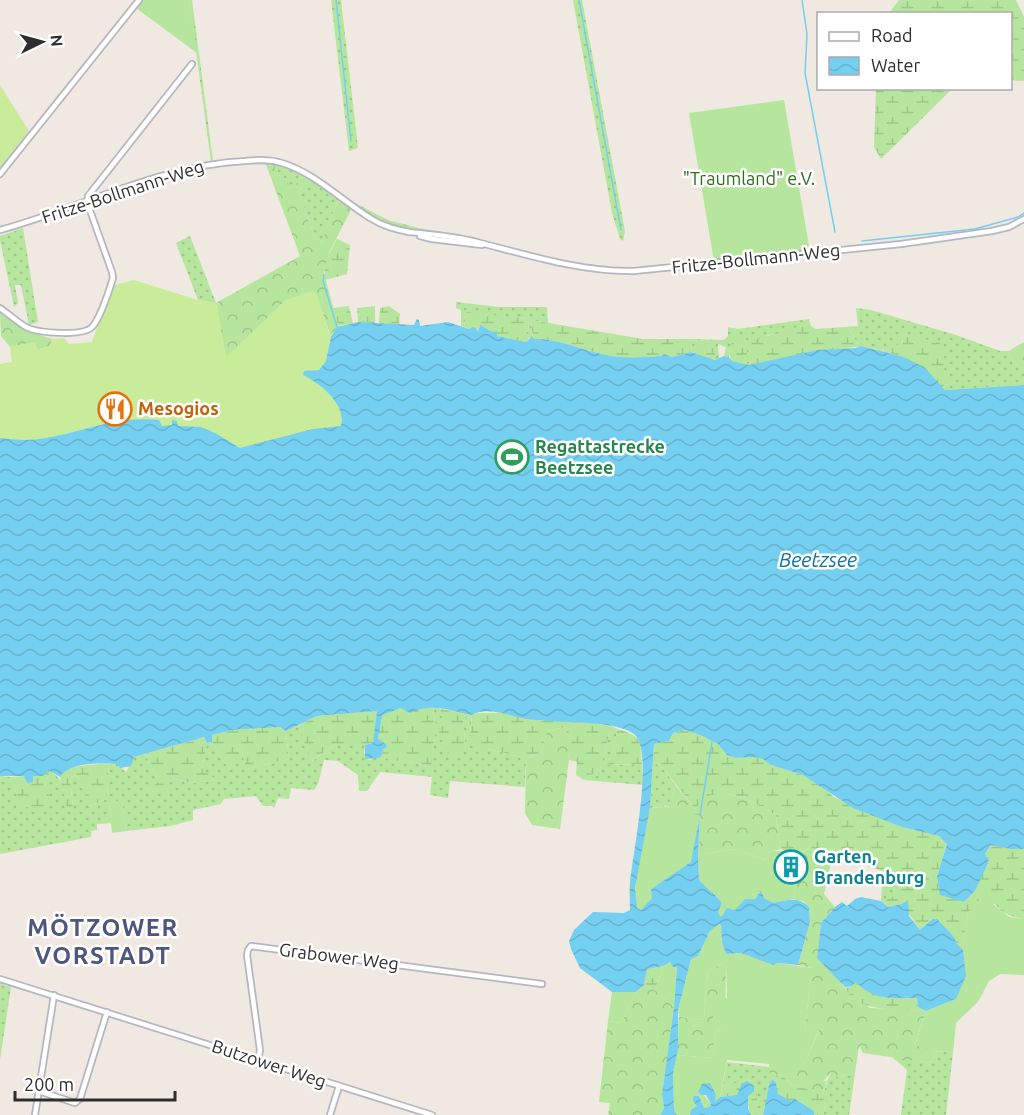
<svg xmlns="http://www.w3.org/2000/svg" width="1024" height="1115" font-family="Ubuntu,sans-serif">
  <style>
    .grass { fill: url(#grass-dots) }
    .forest { fill: url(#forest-crowns) }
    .wetland { fill: url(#wetland-marsh) }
    .garden { fill: #b6e59e }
    .pitch { fill: #c9ec9a }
    .water { fill: url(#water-waves) }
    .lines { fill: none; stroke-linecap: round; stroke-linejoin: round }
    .stream { stroke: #75cff0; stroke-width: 1.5 }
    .street-casing { stroke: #b4b7c1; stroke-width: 8 }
    .street { stroke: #fff; stroke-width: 4.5 }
    .labels { text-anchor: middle; stroke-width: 5; stroke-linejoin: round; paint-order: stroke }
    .park-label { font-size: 18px; fill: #2c6e1b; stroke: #fff }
    .street-label { font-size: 18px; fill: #2e2e2e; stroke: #fff }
    .food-label { font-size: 18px; font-weight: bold; fill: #c56008; stroke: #fff; text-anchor: start }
    .leisure-label { font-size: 18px; font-weight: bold; fill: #27864d; stroke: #fff; text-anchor: start }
    .culture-label { font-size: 18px; font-weight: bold; fill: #0d838f; stroke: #fff; text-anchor: start }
    .water-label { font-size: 20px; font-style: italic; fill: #0d6fa3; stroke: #fff }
    .district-label { font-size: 24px; font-weight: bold; letter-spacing: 1.5px; fill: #4d5680; stroke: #fff }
  </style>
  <defs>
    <pattern id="grass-dots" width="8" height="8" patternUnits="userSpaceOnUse" patternTransform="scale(1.5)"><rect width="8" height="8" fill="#b6e59e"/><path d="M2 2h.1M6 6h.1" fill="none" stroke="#9dc588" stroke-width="1.8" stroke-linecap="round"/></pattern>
    <pattern id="forest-crowns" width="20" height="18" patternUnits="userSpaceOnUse" patternTransform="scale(1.5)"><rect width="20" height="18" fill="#b6e59e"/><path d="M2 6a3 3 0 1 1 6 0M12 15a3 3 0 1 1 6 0" fill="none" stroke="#9dc588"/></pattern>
    <pattern id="wetland-marsh" width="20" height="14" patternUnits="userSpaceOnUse" patternTransform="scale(1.5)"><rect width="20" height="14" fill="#b6e59e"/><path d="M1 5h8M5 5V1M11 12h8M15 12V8" fill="none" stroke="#9dc588"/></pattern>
    <pattern id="water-waves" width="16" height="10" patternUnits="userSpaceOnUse" patternTransform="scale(1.5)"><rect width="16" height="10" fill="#75cff0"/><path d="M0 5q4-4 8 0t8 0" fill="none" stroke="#66b2ce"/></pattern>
  </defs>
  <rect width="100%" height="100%" fill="#efe9e1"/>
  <!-- grass -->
  <g class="grass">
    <path d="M189,0H192L213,161H211Z"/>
    <path d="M331,0H341L358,148L349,151Z"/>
    <path d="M573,0H582L625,231L623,241L620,239L612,213Z"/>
    <path d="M271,163L281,164L304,175L292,188L288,187Z"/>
    <path d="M310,178L339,198L322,241L315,238L298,192Z"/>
    <path d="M351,201L388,220L419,228L478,238L479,241C449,237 414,236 387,224C373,218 362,209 351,201Z"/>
    <path d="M23,228L38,322L29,325L21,285H15L18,303L14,307L0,240V236Z"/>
    <path d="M190,236L216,303L198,300L176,243Z"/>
    <path d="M456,302L499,307H547L548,323L531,320L533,339L532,337L529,338L528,319L466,313L464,327L461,326V310L456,308Z"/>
    <path d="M856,308L871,310L956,335L1000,351H1009L1011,359L1024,372V385L945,390L942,388L947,384L902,334L903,347L883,349L882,351L857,343L850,330L858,326Z"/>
    <path d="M809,319L810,323L782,333L767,335L749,365H747V342L730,347L729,357L724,356L726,347L718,344L719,359L715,360V348L695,349V354L691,352L692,339L724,340L728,336V327L738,329Z"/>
    <path d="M435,707L440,709L443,721L466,750L463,721L467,714L472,715L470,734L488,749L526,758L525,787L450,781L448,798L430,795L432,777L380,772L367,791H359L358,775L338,761L324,760L318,784L314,790L291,788L289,799L278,798L274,808L272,806H263L256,796L224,799L221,804L193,810V820L170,826L126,831L122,800L109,804L111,823L97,824V830L91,831V837L0,854V776L11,777L18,797L16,813L45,785L50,771C66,781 64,791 67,809L73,807L70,778L77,775L90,806L107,799L109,764H117L126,772L134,757L145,754L159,781L147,792L172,778L191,783L216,780L202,769L207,743L212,742L229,769L240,743L246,769L289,759L286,731L299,725L312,761L335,745H365L364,753L369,760L382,755L392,762L402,760L430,767L436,728L433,708Z"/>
    <path d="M611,726L618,729L608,765L642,764L643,785L584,780L600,769Z"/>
    <path d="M653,762L663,768L676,786L668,806L650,808Z"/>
    <path d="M883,871L893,885L895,897L881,901Z"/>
    <path d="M0,984L11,987L0,1060Z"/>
    <path d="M937,1051L953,1052L946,1115H901L907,1070L892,1057L931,1063Z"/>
    <path d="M727,1062L769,1067V1074L782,1075L772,1079L769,1085L763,1115H757V1085L748,1078L740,1083H723Z"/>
    <path d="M855,1073L849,1115H823L826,1101L822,1098L828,1079Z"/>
  </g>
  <!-- forest -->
  <g class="forest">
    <path d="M265,162L271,163L292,188L304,175L310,178L298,192L315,238L322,241L339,198L352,208L330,251L324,273L338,326L331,337L316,294L286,300L226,358L216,303L300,256Z"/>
    <path d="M0,312L25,330L52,339L50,346L37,350L35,342L10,347L1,336Z"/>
    <path d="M1024,342V372L1011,359L1009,351Z"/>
    <path d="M567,727L569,760L560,829L532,825L525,813L526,758L541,753L547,731Z"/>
    <path d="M676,786L695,809C699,805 703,798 709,796C732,788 756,804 776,815L780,849L769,852L766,860L734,849L698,855L700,815H690L668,806Z"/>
    <path d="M809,849L822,851L832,858L824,894L835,907L821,923L817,958L836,975L848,993L870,1008L926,1011L915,1044L937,1051L931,1063L863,1053L859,1046L855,1073L828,1079L832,1071L823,1082L827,1080L822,1098L814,1091L792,1085L782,1075L769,1074V1064H804L819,1031L805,1029L812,968L798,965L810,922L809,907L803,901L793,899L802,852Z"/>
    <path d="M726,961L725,1030L716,1032L713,1058L676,1055L679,1016L692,1020L704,1019L708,971Z"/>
    <path d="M644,985L655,990L674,1007L662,1094L664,1108L660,1115H608L610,1103L599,1102L608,1021L621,1023L636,992Z"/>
  </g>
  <!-- wetland -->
  <g class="wetland">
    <path d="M899,0H1016L1024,17V81L1011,80L1010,14L889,13Z"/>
    <path d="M876,89V88L952,89L881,159L874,147Z"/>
    <path d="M337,239L350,245L347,274L325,280C323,266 330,251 337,239Z"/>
    <path d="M349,306L353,323L338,326L333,308Z"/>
    <path d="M375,306V323L358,322L357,308Z"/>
    <path d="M389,306L400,314L399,325L379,323L380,308Z"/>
    <path d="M466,312L528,319L529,338L526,342L496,336L490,330L479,326L478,332L464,327Z"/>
    <path d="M531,320L643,339H692L691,352L672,357L664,354L661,356C638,358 616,359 594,352C574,347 555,338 533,339Z"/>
    <path d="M810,323L812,327L816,329L858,326L850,330L857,343L879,350L861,346L749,365L752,359L750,341Z"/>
    <path d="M902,333L940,343L946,363L943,373L948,380L947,384L942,388L901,356L882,351L891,342L903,347Z"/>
    <path d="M745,337L747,342V365L732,361C727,354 730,346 734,338Z"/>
    <path d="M707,343L715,348V360L695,354V349Z"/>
    <path d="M422,707L433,708L436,728L431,767L402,760L392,762L382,755L383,749L387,746L378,739L381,714L401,708Z"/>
    <path d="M440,709L466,712L467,714L463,721L466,750L449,756L439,732L443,721Z"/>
    <path d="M378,711L373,743L365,745H335L311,761L299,725L317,716Z"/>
    <path d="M477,713H505L525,719L586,722L611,726L600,769L584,780L576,775L577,762L569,760L566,727L547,731L541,753L526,758L488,749L478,756L470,734L472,715Z"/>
    <path d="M280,727L286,731L289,759L246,769L240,744L229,769L212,742V735L233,730Z"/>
    <path d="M618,729C643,737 640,740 642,764L608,765Z"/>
    <path d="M685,730L700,735L718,744L727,755L736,758L754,757L764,759L771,765L803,775L822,786L834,797L902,827L939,836L947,843L937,876L964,902L975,891L980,900L968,913L963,950L957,944L954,937L931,919L920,930L902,904L888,907L881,901L895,896L893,885L883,871L856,862L838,861L822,851L809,849L795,854L780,849L776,815C756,804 732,788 709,796C703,798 699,805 695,809L663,768L653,762L654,744L669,741L673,733Z"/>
    <path d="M204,737L207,743L202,769L217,780L191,783L172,778L167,790L146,793L159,781L145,754Z"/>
    <path d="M109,764L107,799L89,806L77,775L70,778L73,808L67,809L60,777C70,763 93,765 109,764Z"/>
    <path d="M50,771L45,785L52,800L37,812L27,807L15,814L18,797L11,777L25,776L27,783L32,782V776Z"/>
    <path d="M991,845L1010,849H1024V919C994,914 995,902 980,879L989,861L985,854Z"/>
    <path d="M663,966L655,990L644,985L647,969Z"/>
    <path d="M856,981L893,998H917L918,1007L926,1011C903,1009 855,1014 845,987L852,986Z"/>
    <path d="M782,1075L792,1085L814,1091L826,1100L823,1115H814V1111L794,1098L791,1102L778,1094L776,1083L772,1079Z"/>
    <path d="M748,1078L757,1085V1115H751C746,1102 749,1098 741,1085L737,1096L720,1097L723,1083H740Z"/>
  </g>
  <!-- garden -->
  <g class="garden">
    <path d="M141,0H189L197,53L136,8Z"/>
    <path d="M784,100L809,246L808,251L714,261L689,113Z"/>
    <path d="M122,799L126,831L112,833L109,804Z"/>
    <path d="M687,805L690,814L700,815L692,862L651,889L653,898L641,910L637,908C630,886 646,832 650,808Z"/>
    <path d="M734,849L766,860L769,852C784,848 790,856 802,852L793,899L774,903L764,898L761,892C753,903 733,915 720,916L718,912L722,903L720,900L699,880L698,855Z"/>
    <path d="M980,879L989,893L995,895L994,905L1009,917L1024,919V975L1000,974L989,981L978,1002L956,1023L953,1052L937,1051L915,1045L926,1011L956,999L965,976L963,950L968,913L980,900L975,891Z"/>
    <path d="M719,924L721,925L722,943L726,954L741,953L773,965L778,963L812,968L814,975L811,977L805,1029L819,1030L804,1064H769L727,1060L720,1097L715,1101V1097L703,1094L711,1104L710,1108H704L699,1096H694L697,1106L690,1115H677L674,1110L673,1073L676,1055L713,1058L716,1032L725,1030L713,1019L715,997L727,998L726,961L708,971L704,1019L692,1020L679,1016L678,1010L691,959L698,956L710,931Z"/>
    <path d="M670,962L677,967L674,1007L655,990L663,966Z"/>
    <path d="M612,992H636L621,1023L608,1021Z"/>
  </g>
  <!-- pitch -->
  <g class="pitch">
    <path d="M0,85L29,131L0,169Z"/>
    <path d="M134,280L198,300L216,303L226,357L286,300L312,291L316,293L330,336L337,327L393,349L939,385L945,390L1024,385L0,587V364L12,362L10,347L35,342L37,350L50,346L52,339L64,338L69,344L92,342L110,291L115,285Z"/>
  </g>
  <!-- water -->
  <g class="water">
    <path d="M417,319L419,320L420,326L448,322L469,329L475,327L478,332L480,325L493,332L497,331V336L526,342L532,336L534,339C555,338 574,347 594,352C616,359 638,358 661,356L664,354L672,357L691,352L715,360L724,356L729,357L732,361L749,365L817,350L855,348L861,346L901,356L924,367L945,390L1024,385V849H1010L991,845L985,854L989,861L975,891L964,902L940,895L937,876L947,844L939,836L902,827L853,808L803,775L771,765L763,759L754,757L736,758L727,755L718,744L700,735L685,730L673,733L669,741L654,744L650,808L635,888L637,908L641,910L652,898L651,889L691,862L700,815L698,855L699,880L720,900L722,903L718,912L720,916H722L727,908L735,910L745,899H755L761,891L764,898L774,903C788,900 798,896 809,907L810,922L798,965L778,963L773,965L741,953L726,954L722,943L721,925L719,924L710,931L698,956L691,959L678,1010V1049L673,1073L674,1110L677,1115H660L664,1108L662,1094L674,1007L677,967H673L670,962L663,966L647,969L644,985L636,992H612L580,968L571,949L569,941L574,930L593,912L624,913L630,910C630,901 629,892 630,883C632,857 655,750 634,734C616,721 571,723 549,721C541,720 533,720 526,719C510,716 487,706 472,715C450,711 432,702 410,713L401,708L382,715L378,739L386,744L387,747L383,749L382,755L378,758L365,759V745L373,743L377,711L317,716L286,731L280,727L233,730L212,735V742L207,743L204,737L134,757L131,766L120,768L117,764C100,763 70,762 60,777L50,771L42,776H33V782L27,783L24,776H0V438C15,440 31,441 46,438C86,431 117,416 159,420L162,426L172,425V420L177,421L178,426L201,427L217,434L240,448L313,429L341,426C347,405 320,383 303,375L304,371L319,370L326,361L331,337L337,327L358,322L414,325Z"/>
    <path d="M861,897L881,901L888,907L902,904L908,900L909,916L920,930L932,919H937L954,937L957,944L963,950L966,976L956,999L926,1011L918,1007L917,998C892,998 874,1001 856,982L852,986L845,987L817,958L821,923L835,907L842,902L847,906L855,899Z"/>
    <path d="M772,1079L776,1083L778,1094L791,1101L794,1098L814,1111V1115H763L769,1085Z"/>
    <path d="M747,1081L754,1086V1091L748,1096V1108L751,1115H690L691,1110L697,1106L693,1101V1096H699L704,1108L710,1107L711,1104L706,1095H702L698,1092L702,1084L710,1083L716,1095L715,1101L720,1097L737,1095L741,1085Z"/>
  </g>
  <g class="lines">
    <!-- stream -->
    <g class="stream">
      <path d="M336,0L351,141"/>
      <path d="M579,0L621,230"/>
      <path d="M802,0L807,34L805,73L835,232"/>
      <path d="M862,241L975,229L1018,217L1024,213"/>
      <path d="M324,275L323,281L337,327"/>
      <path d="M700,815L712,742"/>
    </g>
    <defs>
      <g id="street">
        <path d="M0,174L139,0"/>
        <path d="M87,202L88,196L192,64"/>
        <path d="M0,230C81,208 160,165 245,161C257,160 270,159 282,163C315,173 341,200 370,218C382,226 395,229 409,232"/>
        <path d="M408,232C431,234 455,236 477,242C528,255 581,272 634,271L901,244L992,231L1009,227L1024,219"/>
        <path d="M420,236L432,239L482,245"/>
        <path d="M0,308C9,314 17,322 26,327C38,333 85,337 93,326C101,316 109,291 113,278L112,272L87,202"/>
        <path d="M0,979L432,1115"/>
        <path d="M258,1060L260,1050L247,955L248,950L251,946L542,984"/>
        <path d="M39,1091L75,1103L80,1099L107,1012"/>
        <path d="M35,1115L54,995"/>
        <path d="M330,1115L339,1086"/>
      </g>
    </defs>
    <!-- street casing -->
    <use href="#street" class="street-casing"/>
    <!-- street -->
    <use href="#street" class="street"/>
  </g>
  <!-- icons -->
  <defs>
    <symbol id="restaurant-ring" viewBox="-11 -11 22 22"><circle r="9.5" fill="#fff" stroke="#e8710a" stroke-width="1.5"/><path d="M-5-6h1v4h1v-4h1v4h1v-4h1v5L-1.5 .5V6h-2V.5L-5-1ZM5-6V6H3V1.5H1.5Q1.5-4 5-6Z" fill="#e8710a"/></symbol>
    <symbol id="stadium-ring" viewBox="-11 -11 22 22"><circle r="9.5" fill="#fff" stroke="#2e9e5b" stroke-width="1.5"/><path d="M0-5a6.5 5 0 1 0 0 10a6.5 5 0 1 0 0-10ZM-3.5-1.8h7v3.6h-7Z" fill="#2e9e5b"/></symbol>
    <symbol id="building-ring" viewBox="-11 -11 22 22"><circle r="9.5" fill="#fff" stroke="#0f9aa8" stroke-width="1.5"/><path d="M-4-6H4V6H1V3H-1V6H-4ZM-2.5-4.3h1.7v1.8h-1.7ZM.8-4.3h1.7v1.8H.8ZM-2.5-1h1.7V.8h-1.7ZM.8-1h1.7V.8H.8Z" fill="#0f9aa8"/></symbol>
  </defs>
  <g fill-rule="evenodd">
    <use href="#restaurant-ring" x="96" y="390" width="38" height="38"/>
    <use href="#stadium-ring" x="493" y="438" width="38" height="38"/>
    <use href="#building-ring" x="772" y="848" width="38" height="38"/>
  </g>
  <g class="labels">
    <!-- park labels -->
    <g class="park-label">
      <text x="749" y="185">"Traumland" e.V.</text>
    </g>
    <!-- street labels -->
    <g class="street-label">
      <text transform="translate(123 192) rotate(-18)" y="6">Fritze-Bollmann-Weg</text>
      <text transform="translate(756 259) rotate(-6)" y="6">Fritze-Bollmann-Weg</text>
      <text transform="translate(339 957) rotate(7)" y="6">Grabower Weg</text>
      <text transform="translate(269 1064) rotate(18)" y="6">Butzower Weg</text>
    </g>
    <!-- food labels -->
    <g class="food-label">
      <text x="138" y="415">Mesogios</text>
    </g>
    <!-- leisure labels -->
    <g class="leisure-label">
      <text x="535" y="453">Regattastrecke<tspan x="535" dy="21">Beetzsee</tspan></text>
    </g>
    <!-- culture labels -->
    <g class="culture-label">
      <text x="814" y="863">Garten,<tspan x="814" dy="21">Brandenburg</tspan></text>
    </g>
    <!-- water labels -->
    <g class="water-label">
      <text x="818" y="567">Beetzsee</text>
    </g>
    <!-- district labels -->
    <g class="district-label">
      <text x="103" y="936">MÖTZOWER<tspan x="103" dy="28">VORSTADT</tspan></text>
    </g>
  </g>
  <!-- legend -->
  <rect x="817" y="12" width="195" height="78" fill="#ffffff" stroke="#ababab" stroke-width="1.5"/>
  <rect x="829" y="32" width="30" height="9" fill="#ffffff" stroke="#ababab" stroke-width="1.5"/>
  <text x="871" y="42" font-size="18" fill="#2e2e2e">Road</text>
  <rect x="829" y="57" width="30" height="18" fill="url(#water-waves)" stroke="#ababab" stroke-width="1.5"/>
  <text x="871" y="72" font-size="18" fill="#2e2e2e">Water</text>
  <!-- north arrow -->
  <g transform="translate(42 42) rotate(85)" stroke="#ffffff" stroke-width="4.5" paint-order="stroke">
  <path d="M0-4.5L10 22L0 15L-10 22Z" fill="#2e2e2e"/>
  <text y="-9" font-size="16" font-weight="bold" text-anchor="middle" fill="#2e2e2e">N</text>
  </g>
  <!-- scale -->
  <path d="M15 1091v9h160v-9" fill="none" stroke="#2e2e2e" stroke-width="3"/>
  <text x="24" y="1091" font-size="18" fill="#2e2e2e" stroke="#ffffff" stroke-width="4.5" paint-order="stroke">200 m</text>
</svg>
